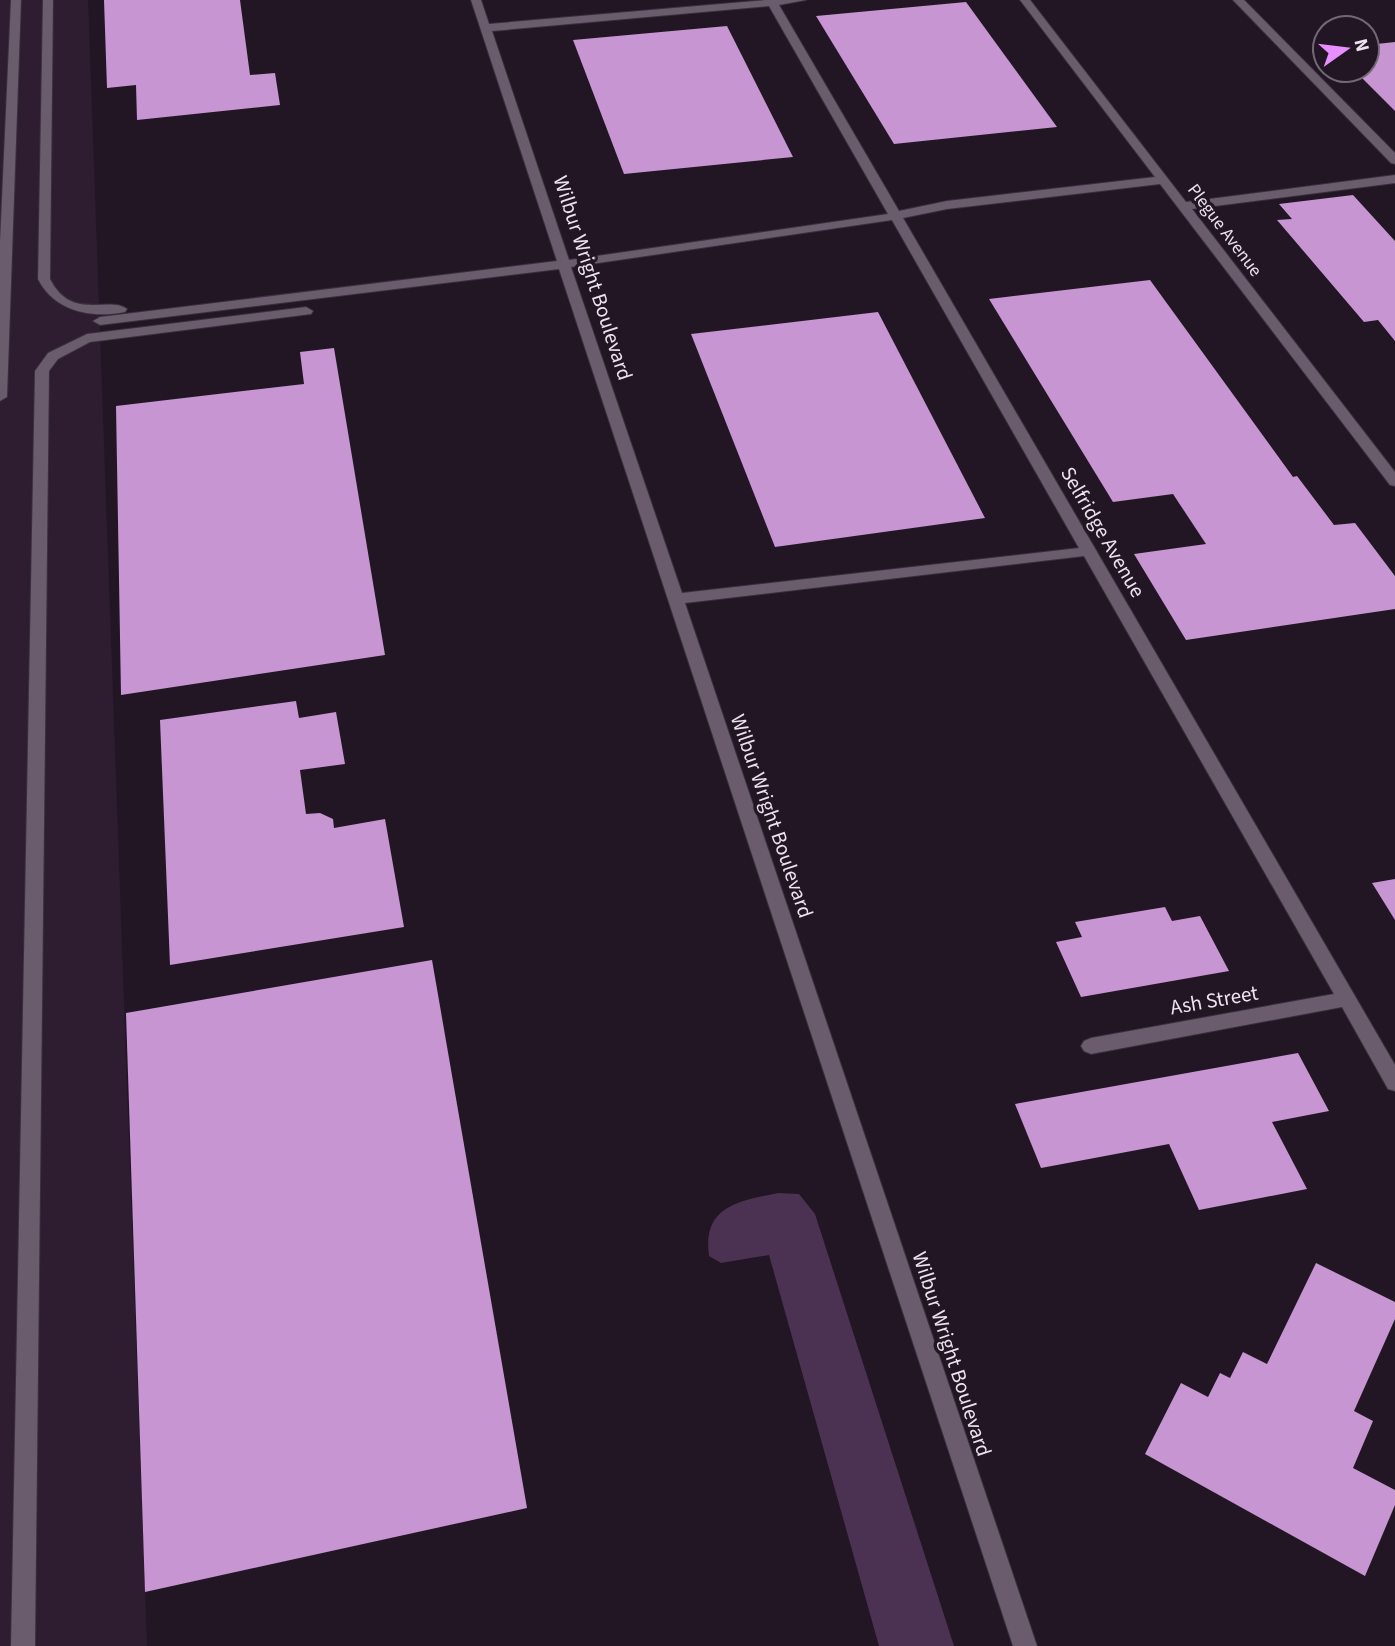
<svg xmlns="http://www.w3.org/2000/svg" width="1395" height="1646" font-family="'Source Sans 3',sans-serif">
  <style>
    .built { fill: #2e1d31 }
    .green { fill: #4b3152 }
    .building { fill: #c695d2 }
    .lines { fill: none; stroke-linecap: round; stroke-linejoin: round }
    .minor-casing { stroke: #38303a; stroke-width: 2 }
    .minor { fill: #6a5b6d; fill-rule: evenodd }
    .labels { text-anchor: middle; stroke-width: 7; stroke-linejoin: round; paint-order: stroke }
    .far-street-label { font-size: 18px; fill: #ebe3ed; stroke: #221625 }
    .street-label { font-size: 21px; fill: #ebe3ed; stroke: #221625 }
  </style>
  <rect width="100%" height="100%" fill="#221625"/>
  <!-- built -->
  <path class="built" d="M0,0H88L147,1646H0Z"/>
  <!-- green -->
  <path class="green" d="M778,1193L799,1194L815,1214L954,1646H879L769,1255L721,1263L709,1256C702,1206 739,1201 778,1193Z"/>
  <!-- building -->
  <g class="building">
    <path d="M104,0H240L250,75L275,73L280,105L137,120L136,85L107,88Z"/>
    <path d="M966,2L1057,127L894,144L816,16Z"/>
    <path d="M727,26L793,157L624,174L573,40Z"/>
    <path d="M1395,42V111L1354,70H1367V45Z"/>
    <path d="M1353,195L1395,241V341L1378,320L1364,322L1277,220L1292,219L1279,204Z"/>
    <path d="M1150,280L1293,477L1297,476L1334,525L1355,523L1395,576V609L1186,640L1134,554L1206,544L1173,494L1113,502L989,299Z"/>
    <path d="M878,312L985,518L775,547L691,334Z"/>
    <path d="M334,348L385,655L121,695L116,406L304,384L300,352Z"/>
    <path d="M296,701L299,718L336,712L345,764L300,770L306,814L320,813L333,819L334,828L385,819L404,927L170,965L160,720Z"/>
    <path d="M1395,879V920L1372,883Z"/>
    <path d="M1165,907L1172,921L1200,916L1229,971L1081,997L1056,942L1082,937L1075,922Z"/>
    <path d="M432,960L527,1508L145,1592L126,1013Z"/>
    <path d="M1298,1053L1329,1111L1272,1122L1307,1189L1199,1210L1169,1144L1041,1168L1015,1104Z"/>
    <path d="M1316,1263L1395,1302V1319L1354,1411L1373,1421L1353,1468L1395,1490V1505L1365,1576L1145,1454L1181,1383L1208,1397L1220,1373L1230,1378L1243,1352L1267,1364Z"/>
  </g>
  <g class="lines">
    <defs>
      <g id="minor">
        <path d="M11,0H21L7,397L0,401V242Z"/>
        <path d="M43,0H53L50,279C72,322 108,295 127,309L125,312C91,319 54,311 38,279Z"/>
        <path d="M471,0H481L489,24L766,0H806L779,5L899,211L947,201L1155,177L1020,0H1030L1186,202L1395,175V183L1192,209L1395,472V486L1390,485L1160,184L947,209L903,218L1395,1065V1091L1388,1089L1342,1007L1091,1054L1084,1051L1081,1046L1084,1041L1091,1038L1334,994L1084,556L685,603L1037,1646H1013L559,269L100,325L93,321L100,317L557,261ZM769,6L888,214L569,260L492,31ZM892,220L1079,548L682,593L571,267Z"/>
        <path d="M1233,0H1244L1395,153V164L1391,163Z"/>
        <path d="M306,307L313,311L311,314L90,342L58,359L49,371L35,1646H11L35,371L48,353L87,334Z"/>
      </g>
    </defs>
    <!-- minor casing -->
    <use href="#minor" class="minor-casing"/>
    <!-- minor -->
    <use href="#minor" class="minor"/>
  </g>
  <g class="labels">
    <!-- far-street labels -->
    <g class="far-street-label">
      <text transform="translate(1225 230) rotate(53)" y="6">Plegue Avenue</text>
    </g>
    <!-- street labels -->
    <g class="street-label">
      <text transform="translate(593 278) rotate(72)" y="7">Wilbur Wright Boulevard</text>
      <text transform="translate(1103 532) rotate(60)" y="7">Selfridge Avenue</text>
      <text transform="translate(772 816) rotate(71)" y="7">Wilbur Wright Boulevard</text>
      <text transform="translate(1214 1000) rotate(-10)" y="7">Ash Street</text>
      <text transform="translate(952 1354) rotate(72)" y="7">Wilbur Wright Boulevard</text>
    </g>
  </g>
  <!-- north arrow -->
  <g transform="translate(1346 49) rotate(76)"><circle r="33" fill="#221625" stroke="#726875" stroke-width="2"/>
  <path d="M0-5L12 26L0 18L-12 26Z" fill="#e98efe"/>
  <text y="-10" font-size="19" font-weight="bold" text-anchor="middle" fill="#ebe3ed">N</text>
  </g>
</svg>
